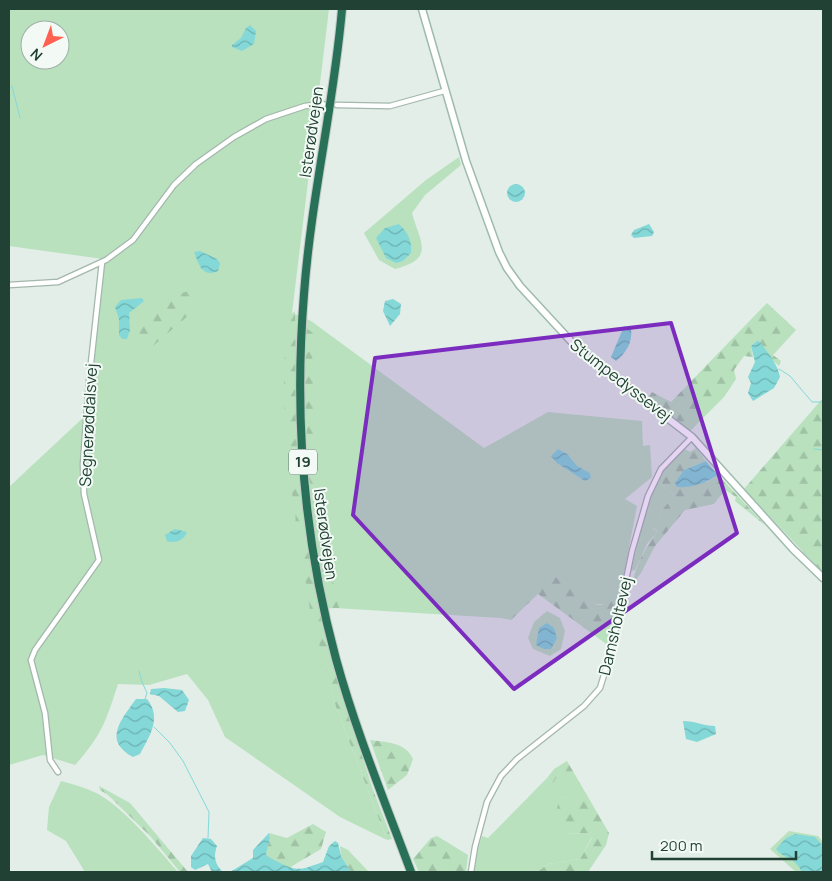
<svg xmlns="http://www.w3.org/2000/svg" width="832" height="881" font-family="Manrope,sans-serif">
  <style>
    .green { fill: #b9e1be; fill-rule: evenodd }
    .forest { fill: url(#forest-firs) }
    .water { fill: url(#water-waves) }
    .lines { fill: none; stroke-linecap: round; stroke-linejoin: round }
    .stream { stroke: #84d8d8; stroke-width: 1 }
    .street-casing { stroke: #a4b7ad; stroke-width: 7 }
    .secondary-casing { stroke: #9fbbad; stroke-width: 9 }
    .highway-casing { stroke: #c1cac6; stroke-width: 10 }
    .street { stroke: #fff; stroke-width: 4.5 }
    .secondary { stroke: #fff; stroke-width: 6 }
    .highway { stroke: #287057; stroke-width: 8 }
    .marked { fill: #7b2cbf; fill-opacity: 0.2; stroke: #7b2cbf; stroke-width: 4; stroke-linejoin: round }
    .labels { text-anchor: middle; stroke-width: 4; stroke-linejoin: round; paint-order: stroke }
    .shield { fill: #f3faf5; stroke: #5f786d; stroke-width: 1 }
    .shield-label { font-size: 15px; font-weight: bold; fill: #204133 }
    .street-label { font-size: 16px; fill: #204133; stroke: #f3faf5 }
  </style>
  <defs>
    <pattern id="forest-firs" width="22" height="20" patternUnits="userSpaceOnUse" patternTransform="scale(1.25)"><rect width="22" height="20" fill="#b9e1be"/><path d="M5 1l3.5 6h-7zM16 11l3.5 6h-7z" fill="#9fc2a4"/></pattern>
    <pattern id="water-waves" width="16" height="10" patternUnits="userSpaceOnUse" patternTransform="scale(1.25)"><rect width="16" height="10" fill="#84d8d8"/><path d="M0 5q4-4 8 0t8 0" fill="none" stroke="#6cb1b0"/></pattern>
  </defs>
  <rect width="100%" height="100%" fill="#e2eee7"/>
  <!-- green -->
  <g class="green">
    <path d="M9,9H329L292,313L311,321L484,448L548,412L642,421L643,446L650,445L652,477L625,499L637,506L621,589H613L605,604H595L548,573L500,618L335,608L311,610L336,707L387,840L340,817L225,737L208,700L187,674L149,685L118,684C106,721 102,735 75,765L43,755L9,765V487L86,415L103,259L9,246ZM30,30H60V60H30Z"/>
    <path d="M459,157L461,165L425,195L412,213C420,243 436,258 395,269L379,260L364,233L426,180Z"/>
    <path d="M657,480L674,496L662,510L653,529L658,531L647,544L635,570L631,571L644,517Z"/>
    <path d="M547,611L560,618L565,631L561,649L550,656L533,649L528,638L534,622Z"/>
    <path d="M559,774H567L581,797L559,798L564,834L588,833L592,837L580,859L548,864L537,872H474L476,854L482,836L488,838L547,778L553,783Z"/>
    <path d="M61,781C72,784 83,787 94,792C121,804 158,849 178,872H85L66,841L47,830L49,807Z"/>
    <path d="M789,831L818,836L823,842V872H796L770,849Z"/>
  </g>
  <!-- forest -->
  <g class="forest">
    <path d="M197,288L190,314L146,352L143,342L134,336L170,297Z"/>
    <path d="M767,303L796,330L773,355L781,361L779,366L768,356L758,340L751,346L753,357L744,356L734,370L736,379L724,397L690,431L648,398L652,392L671,402Z"/>
    <path d="M295,311L297,451L305,524L303,528L295,524C298,509 289,487 288,471C285,418 281,370 288,317Z"/>
    <path d="M306,328L316,335L312,361L318,486L312,488L309,479L305,396Z"/>
    <path d="M823,398V573L744,489Z"/>
    <path d="M696,448L706,461L684,470L707,482L718,475L766,526L735,501L736,497L725,490L714,504L685,510L655,546L641,573L632,585C636,564 645,548 658,531L653,528L662,510L674,496L657,480L663,470L685,449L690,452Z"/>
    <path d="M320,530L322,533L339,608H329L316,532Z"/>
    <path d="M302,537L306,540L333,664L372,787L392,839L387,840L336,707L310,610L299,540Z"/>
    <path d="M548,572L595,604C608,608 606,597 613,589H621L609,646L538,594L511,620L500,618Z"/>
    <path d="M370,740C385,742 406,742 413,759L407,775L388,790Z"/>
    <path d="M567,761L609,833L606,845L588,872H537L548,864L580,859L592,838L588,833L564,834L557,809L559,798L580,796L567,785V774H559L553,783L547,778L554,769Z"/>
    <path d="M99,786L130,803L188,872H180L150,836L108,795L100,790Z"/>
    <path d="M313,824L326,832L321,849L292,866L290,870L270,860L266,853L270,838L269,833L287,838Z"/>
    <path d="M437,836L468,855L466,872H419L413,859L431,838Z"/>
    <path d="M340,846L348,850L369,872H351L341,856Z"/>
  </g>
  <!-- water -->
  <g class="water">
    <path d="M250,25L256,31L254,44L242,51L232,47V45L241,38L246,28Z"/>
    <circle cx="516" cy="193" r="9"/>
    <path d="M399,224C408,233 412,240 411,253L403,261L396,263L386,258L376,238L385,228Z"/>
    <path d="M649,224L654,232L652,236L634,238L631,235L634,230Z"/>
    <path d="M200,251L217,259L220,263L218,271C202,278 199,265 194,252Z"/>
    <path d="M142,298L144,301L129,313L130,330L127,339H122L119,335V319L115,307L121,300Z"/>
    <path d="M393,299L401,304L400,314L390,326L383,311L385,301Z"/>
    <path d="M624,326L631,329C633,342 626,353 616,361L611,357Z"/>
    <path d="M758,340C767,351 778,364 780,377L774,388L753,401L748,393L751,383L748,377L755,362L751,346Z"/>
    <path d="M558,449L567,454L577,466L590,473L591,478L585,481L557,463L551,456Z"/>
    <path d="M706,461L718,475C706,483 692,488 677,487L675,483L684,470Z"/>
    <path d="M175,529L187,532C184,540 176,544 167,541L165,535Z"/>
    <path d="M547,623L554,628L557,638L551,649H544L536,645L539,628Z"/>
    <path d="M164,688L182,690L189,700L185,711L178,712L159,696L150,694L151,689Z"/>
    <path d="M136,699H147C162,718 150,735 140,754L133,757C103,741 120,721 136,699Z"/>
    <path d="M683,721C695,721 704,726 715,726L716,734L697,742L686,739Z"/>
    <path d="M269,833L270,838L266,854C270,859 273,859 278,862C300,873 302,869 323,862L329,846L335,841L338,843L341,856L351,872H230L253,858V850Z"/>
    <path d="M795,834L815,837L823,846V872H802C794,856 783,859 776,849L786,838Z"/>
    <path d="M203,838L211,839L217,846C213,856 215,865 223,872H212L208,864L195,870L191,867V856Z"/>
  </g>
  <g class="lines">
    <!-- stream -->
    <g class="stream">
      <path d="M12,86L20,118"/>
      <path d="M779,369L790,376L812,402H823"/>
      <path d="M814,449L823,450"/>
      <path d="M139,671L142,682L147,693L145,699"/>
      <path d="M154,727L170,743L183,761L209,812L208,838"/>
    </g>
    <defs>
      <g id="street">
        <path d="M337,105L390,106L444,91"/>
        <path d="M9,285L58,282L106,260L133,240L174,185L196,164L234,137L266,119L305,106L323,104"/>
        <path d="M58,772L50,760L45,713L31,660L35,650L99,560L84,494L83,464L89,381L102,262"/>
        <path d="M471,872L475,847L487,802L501,776L517,759L584,706L600,688L611,652L632,551L648,496L661,469L692,437"/>
      </g>
      <path id="secondary" d="M422,9L466,161L499,252L507,268L520,286L580,351L692,437L793,549L823,578"/>
      <path id="highway" d="M342,9C334,104 311,198 304,294C294,416 304,541 336,659C356,732 385,802 411,872"/>
    </defs>
    <!-- street casing -->
    <use href="#street" class="street-casing"/>
    <!-- secondary casing -->
    <use href="#secondary" class="secondary-casing"/>
    <!-- highway casing -->
    <use href="#highway" class="highway-casing"/>
    <!-- street -->
    <use href="#street" class="street"/>
    <!-- secondary -->
    <use href="#secondary" class="secondary"/>
    <!-- highway -->
    <use href="#highway" class="highway"/>
  </g>
  <!-- marked area -->
  <path class="marked" d="M671,323L737,533L514,689L353,515L375,358Z"/>
  <g class="labels">
    <!-- shield labels -->
    <rect class="shield" x="289" y="449.5" width="28" height="25" rx="4"/>
    <g class="shield-label">
      <text x="303" y="467">19</text>
    </g>
    <!-- street labels -->
    <g class="street-label">
      <text transform="translate(311 132) rotate(-82)" y="6">Isterødvejen</text>
      <text transform="translate(621 380) rotate(38)" y="6">Stumpedyssevej</text>
      <text transform="translate(88 425) rotate(-87)" y="6">Segnerøddalsvej</text>
      <text transform="translate(326 534) rotate(82)" y="6">Isterødvejen</text>
      <text transform="translate(615 626) rotate(-77)" y="6">Damsholtevej</text>
    </g>
  </g>
  <!-- border -->
  <rect width="832" height="881" fill="none" stroke="#204133" stroke-width="20"/>
  <!-- north arrow -->
  <g transform="translate(45 45) rotate(222)"><circle r="24" fill="#f3faf5" stroke="#9fb0a7"/>
  <path d="M0-4L9 19L0 12L-9 19Z" fill="#ff604f"/>
  <text y="-8" font-size="14" font-weight="bold" text-anchor="middle" fill="#204133">N</text>
  </g>
  <!-- scale -->
  <path d="M652 851v8h144v-8" fill="none" stroke="#204133" stroke-width="2.5"/>
  <text x="660" y="851" font-size="15" fill="#204133" stroke="#f3faf5" stroke-width="4" paint-order="stroke">200 m</text>
</svg>
